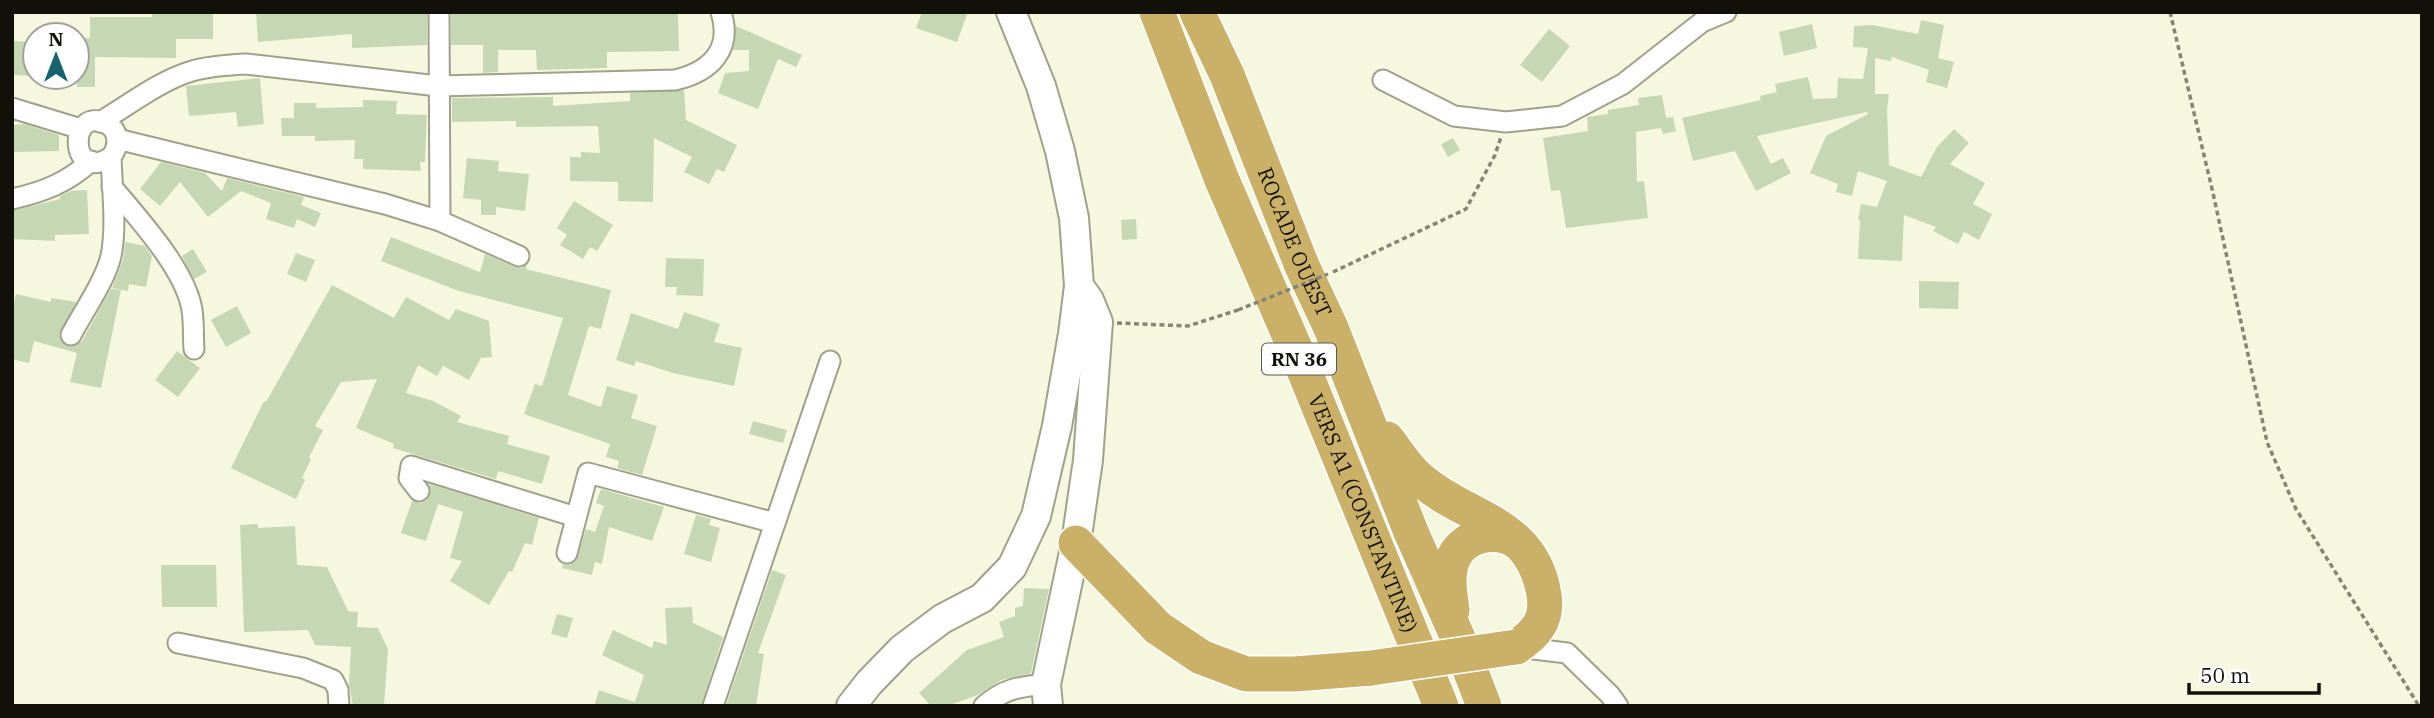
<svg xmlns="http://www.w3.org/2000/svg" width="2434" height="718" font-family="'IBM Plex Serif',serif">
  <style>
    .building { fill: #c5d8b3 }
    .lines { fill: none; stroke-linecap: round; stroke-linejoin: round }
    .street-casing { stroke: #9fa18a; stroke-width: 23 }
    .secondary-casing { stroke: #9fa18a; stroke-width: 32 }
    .highway-casing { stroke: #fff; stroke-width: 38 }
    .path { stroke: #848575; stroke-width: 3.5; stroke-dasharray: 5 3.5; stroke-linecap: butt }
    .street { stroke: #fff; stroke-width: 19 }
    .secondary { stroke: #fff; stroke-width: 28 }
    .highway { stroke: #cbb168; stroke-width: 35 }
    .highway-bridge-casing { stroke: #fff; stroke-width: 38; stroke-linecap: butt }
    .path-bridge { stroke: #848575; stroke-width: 3.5; stroke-dasharray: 5 3.5; stroke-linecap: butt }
    .highway-bridge { stroke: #cbb168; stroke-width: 35 }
    .labels { text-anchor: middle; stroke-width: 6; stroke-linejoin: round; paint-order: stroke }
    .shield { fill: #fff; stroke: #585853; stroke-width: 2 }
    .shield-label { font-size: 19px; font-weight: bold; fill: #111109 }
    .street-label { font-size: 21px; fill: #111109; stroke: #fff }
  </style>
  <rect width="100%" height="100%" fill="#f6f7df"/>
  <!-- building -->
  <g class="building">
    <path d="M152,12H213V39H176V58L95,57V87H77V38H90V17H152Z"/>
    <path d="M256,12H427V45L352,48V34L258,42Z"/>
    <path d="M451,12L678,14L679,51L607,52V68L537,70L536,50H498V72L483,73V45H451Z"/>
    <path d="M922,12H968L957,42L916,28Z"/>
    <path d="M1921,20L1944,25L1938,58L1954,62L1947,88L1926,82L1929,70L1892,57L1891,61L1875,58V94H1889L1887,110L1889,165L1921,177L1937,147L1954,129L1969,143L1950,164L1985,183L1973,204L1992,214L1979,240L1964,232L1958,244L1933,231L1936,227L1904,215L1902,261L1858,259L1860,220H1858L1861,204L1877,207L1887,181L1858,171L1852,196L1836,192L1838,184L1810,173L1826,136L1868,114L1867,112L1757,136L1771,164L1783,158L1791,173L1756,191L1735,151L1693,161L1682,118L1761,100L1760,96L1777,92L1775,84L1808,77L1813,99L1837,98L1838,78L1863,79L1868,48L1853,47L1854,26L1872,25L1918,34Z"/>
    <path d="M1812,24L1817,48L1784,56L1779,32Z"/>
    <path d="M736,26L802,55L796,67L778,59L758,109L718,93L725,73L749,71V50H733Z"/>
    <path d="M1549,29L1570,46L1542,82L1520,65Z"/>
    <path d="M12,41L35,42V76L12,75Z"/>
    <path d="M260,78L264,124L238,127L236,112L189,116L186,86Z"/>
    <path d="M684,90L686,120L737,145L724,172L717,169L709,184L684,172L692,157L654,138L653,202L618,201V182L570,181V157H581V152L600,153L598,126L516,127V121L452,122V98L553,97V106L630,101V93Z"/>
    <path d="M1662,95L1666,118L1673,117L1676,131L1663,134L1661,128L1636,132L1637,182L1644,181L1648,218L1566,228L1560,190L1551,191L1543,138L1588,131L1587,117L1608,114V110L1639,105L1638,98Z"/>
    <path d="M363,100L397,101L396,114L427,115L425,162H420L421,171L363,169V159H354L355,140L315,141V136H282L281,118H294V103H316V108L363,107Z"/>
    <path d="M24,124L59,135V151L14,152L13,125Z"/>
    <path d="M1453,138L1460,150L1448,157L1441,144Z"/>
    <path d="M467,158L499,161L498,171L529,174L525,211L496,207V215H481V200L463,198Z"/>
    <path d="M161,162L205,173L222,191L227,178L304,197L301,205L321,213L315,227L297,219L294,228L266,219L271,203L241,191L208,217L180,182L160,206L140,189Z"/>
    <path d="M87,190L89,234L55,235V241L12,239V211L60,199V196L71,191Z"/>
    <path d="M574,201L613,225L597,251L590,247L583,259L560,245L567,235L557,228Z"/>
    <path d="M1136,219L1137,239L1122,240L1121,220Z"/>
    <path d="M391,237L480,272L485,254L515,267L521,268L527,265L526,269L611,290L601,329L589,326L568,395L601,407L607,386L638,395L631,418L657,426L642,475L617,468L619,461L606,457L610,444L524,414L535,384L542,386L563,318L459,291L381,261Z"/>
    <path d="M125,242L145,246L152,256L146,287L129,284L128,291L112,288L123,260Z"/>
    <path d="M193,249L207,272L194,279L182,256Z"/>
    <path d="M296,253L315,260L306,282L287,274Z"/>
    <path d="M666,258L704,259L703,296L676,295L677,287H665Z"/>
    <path d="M1919,281L1959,282L1958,309L1919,308Z"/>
    <path d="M332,285L394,318L406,297L449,320L456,309L489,321L492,357L481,358L469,380L443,366L437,376L418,365L406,393L433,401L461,416L457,422L509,436L507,444L550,456L542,484L498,471L496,479L393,448L394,444L356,428L377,379L341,382L315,426L323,430L309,457L311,459L302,478L305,480L296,499L231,468L264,401L266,402Z"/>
    <path d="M111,289L121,290L101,388L70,382L77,353L34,341L29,363L12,359V312L16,294L51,302V298L76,302L59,335L61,342L72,347L82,341Z"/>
    <path d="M237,306L251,333L226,347L211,320Z"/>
    <path d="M684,312L720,324L714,342L742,348L734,386L673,373L636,361L634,366L616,360L631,313L678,329Z"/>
    <path d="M177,351L200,368L178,397L155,380Z"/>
    <path d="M753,421L787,430L783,443L749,434Z"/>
    <path d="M429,484L539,518L532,545L525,543L512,572L509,571L489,605L450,581L462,561L450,558L463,512L438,504L426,541L401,533L412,501L420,503L427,500L430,495Z"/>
    <path d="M601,489L664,507L652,541L609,527L602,564L595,562L592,575L562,568L563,564L570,565L576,561L586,529L595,532L604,506L596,503Z"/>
    <path d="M696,515L711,519L709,525L720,528L711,562L684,554Z"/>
    <path d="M258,524V528L295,526L297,565L327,567L348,611L358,612L357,627L378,628L388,649L384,706H353L349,684L351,647L315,645L308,630L244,632L240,525Z"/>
    <path d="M161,565H216L217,607H162Z"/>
    <path d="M772,570L786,575L758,653L764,654L756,706H726Z"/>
    <path d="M1024,588L1049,589L1031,673L1001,680L978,695L947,706H931L919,693L967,650L1004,637L999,622L1015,616V608L1023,606Z"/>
    <path d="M692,607L693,623L723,637L701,706H594L599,690L635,702L644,675L602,655L613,630L652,648L654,641L667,645L665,608Z"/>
    <path d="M557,614L573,618L567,638L551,634Z"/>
  </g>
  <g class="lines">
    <defs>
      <g id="street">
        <path d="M439,12L440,221"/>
        <path d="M1383,80L1454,116L1506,122L1562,116L1623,84L1702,22L1726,12"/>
        <path d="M12,108L81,129"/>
        <path d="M100,122C129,105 159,81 192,71C209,66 228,65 246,64L438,86L675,80C710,72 733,50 721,12"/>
        <path d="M117,139L385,204L440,221L519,256"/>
        <path d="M112,187C138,218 186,270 192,310C194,323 193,336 194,349"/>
        <path d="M12,199C43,192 67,183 91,161"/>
        <path d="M71,335C83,312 105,281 111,256C117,225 112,189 111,157C119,147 120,131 107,124C68,104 68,184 111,157"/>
        <path d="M419,491L409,478L411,466L576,517"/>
        <path d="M567,553L588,473L775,523"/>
        <path d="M178,643L303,668L333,680L338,690L339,706"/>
        <path d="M1517,647L1567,653L1610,695L1618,706"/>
        <path d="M713,706L830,361"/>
        <path d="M984,706C1005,688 1019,687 1046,684"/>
      </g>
      <g id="secondary">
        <path d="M1011,12L1041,86L1060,151L1074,218L1079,286L1089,300L1098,322L1088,460L1076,543L1046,684L1048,706"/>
        <path d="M851,706L869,683L902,649L942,619L982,598L1012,567L1036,516L1057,426L1073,334L1079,286"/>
      </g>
      <g id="highway">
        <path id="s1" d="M1157,12L1222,180L1297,353L1441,706"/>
        <path id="s2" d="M1197,12L1227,75L1302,266L1331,328L1411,532L1458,638L1484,706"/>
        <path d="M1387,439C1398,453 1407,469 1421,480C1468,520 1533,522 1544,595C1548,620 1536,634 1516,647"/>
        <path d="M1076,543L1158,628L1201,657L1246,674H1295L1371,668"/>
        <path d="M1452,610C1450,594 1446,575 1453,559C1463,535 1495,528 1516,541"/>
      </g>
    </defs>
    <!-- street casing -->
    <use href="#street" class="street-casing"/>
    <!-- secondary casing -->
    <use href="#secondary" class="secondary-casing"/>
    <!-- highway casing -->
    <use href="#highway" class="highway-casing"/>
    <!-- path -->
    <g class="path">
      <path d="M2170,12L2213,193L2267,442L2296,509L2419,706"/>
      <path d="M1333,272L1466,209L1495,155L1501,137"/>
      <path d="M1117,323L1188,326L1238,310"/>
    </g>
    <!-- street -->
    <use href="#street" class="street"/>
    <!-- secondary -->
    <use href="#secondary" class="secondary"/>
    <!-- highway -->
    <use href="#highway" class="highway"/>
    <defs>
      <path id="highway-bridge" d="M1371,668L1516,647"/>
    </defs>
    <!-- highway-bridge casing -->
    <use href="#highway-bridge" class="highway-bridge-casing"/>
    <!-- path-bridge -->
    <path class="path-bridge" d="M1238,310L1328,274"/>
    <!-- highway-bridge -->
    <use href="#highway-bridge" class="highway-bridge"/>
  </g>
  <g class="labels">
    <!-- shield labels -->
    <rect class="shield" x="1262" y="343.5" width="74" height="31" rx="5"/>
    <g class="shield-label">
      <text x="1299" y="366">RN 36</text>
    </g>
    <!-- street labels -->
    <g class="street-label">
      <text dy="7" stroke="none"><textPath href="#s2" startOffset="250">ROCADE OUEST</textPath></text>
      <text dy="7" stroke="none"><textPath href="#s1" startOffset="542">VERS A1 (CONSTANTINE)</textPath></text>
    </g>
  </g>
  <!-- border -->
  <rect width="2434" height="718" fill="none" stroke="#111109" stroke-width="28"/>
  <!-- north arrow -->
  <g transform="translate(56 56)"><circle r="33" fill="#ffffff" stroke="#a0a09d" stroke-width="2"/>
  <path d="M0-5L12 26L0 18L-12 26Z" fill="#16636d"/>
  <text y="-10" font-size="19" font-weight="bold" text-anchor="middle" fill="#111109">N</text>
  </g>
  <!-- scale -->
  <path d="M2189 683v10h130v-10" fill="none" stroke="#111109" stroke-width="3.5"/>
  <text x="2200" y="683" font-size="21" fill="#111109" stroke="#ffffff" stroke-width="5" paint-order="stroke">50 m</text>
</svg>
